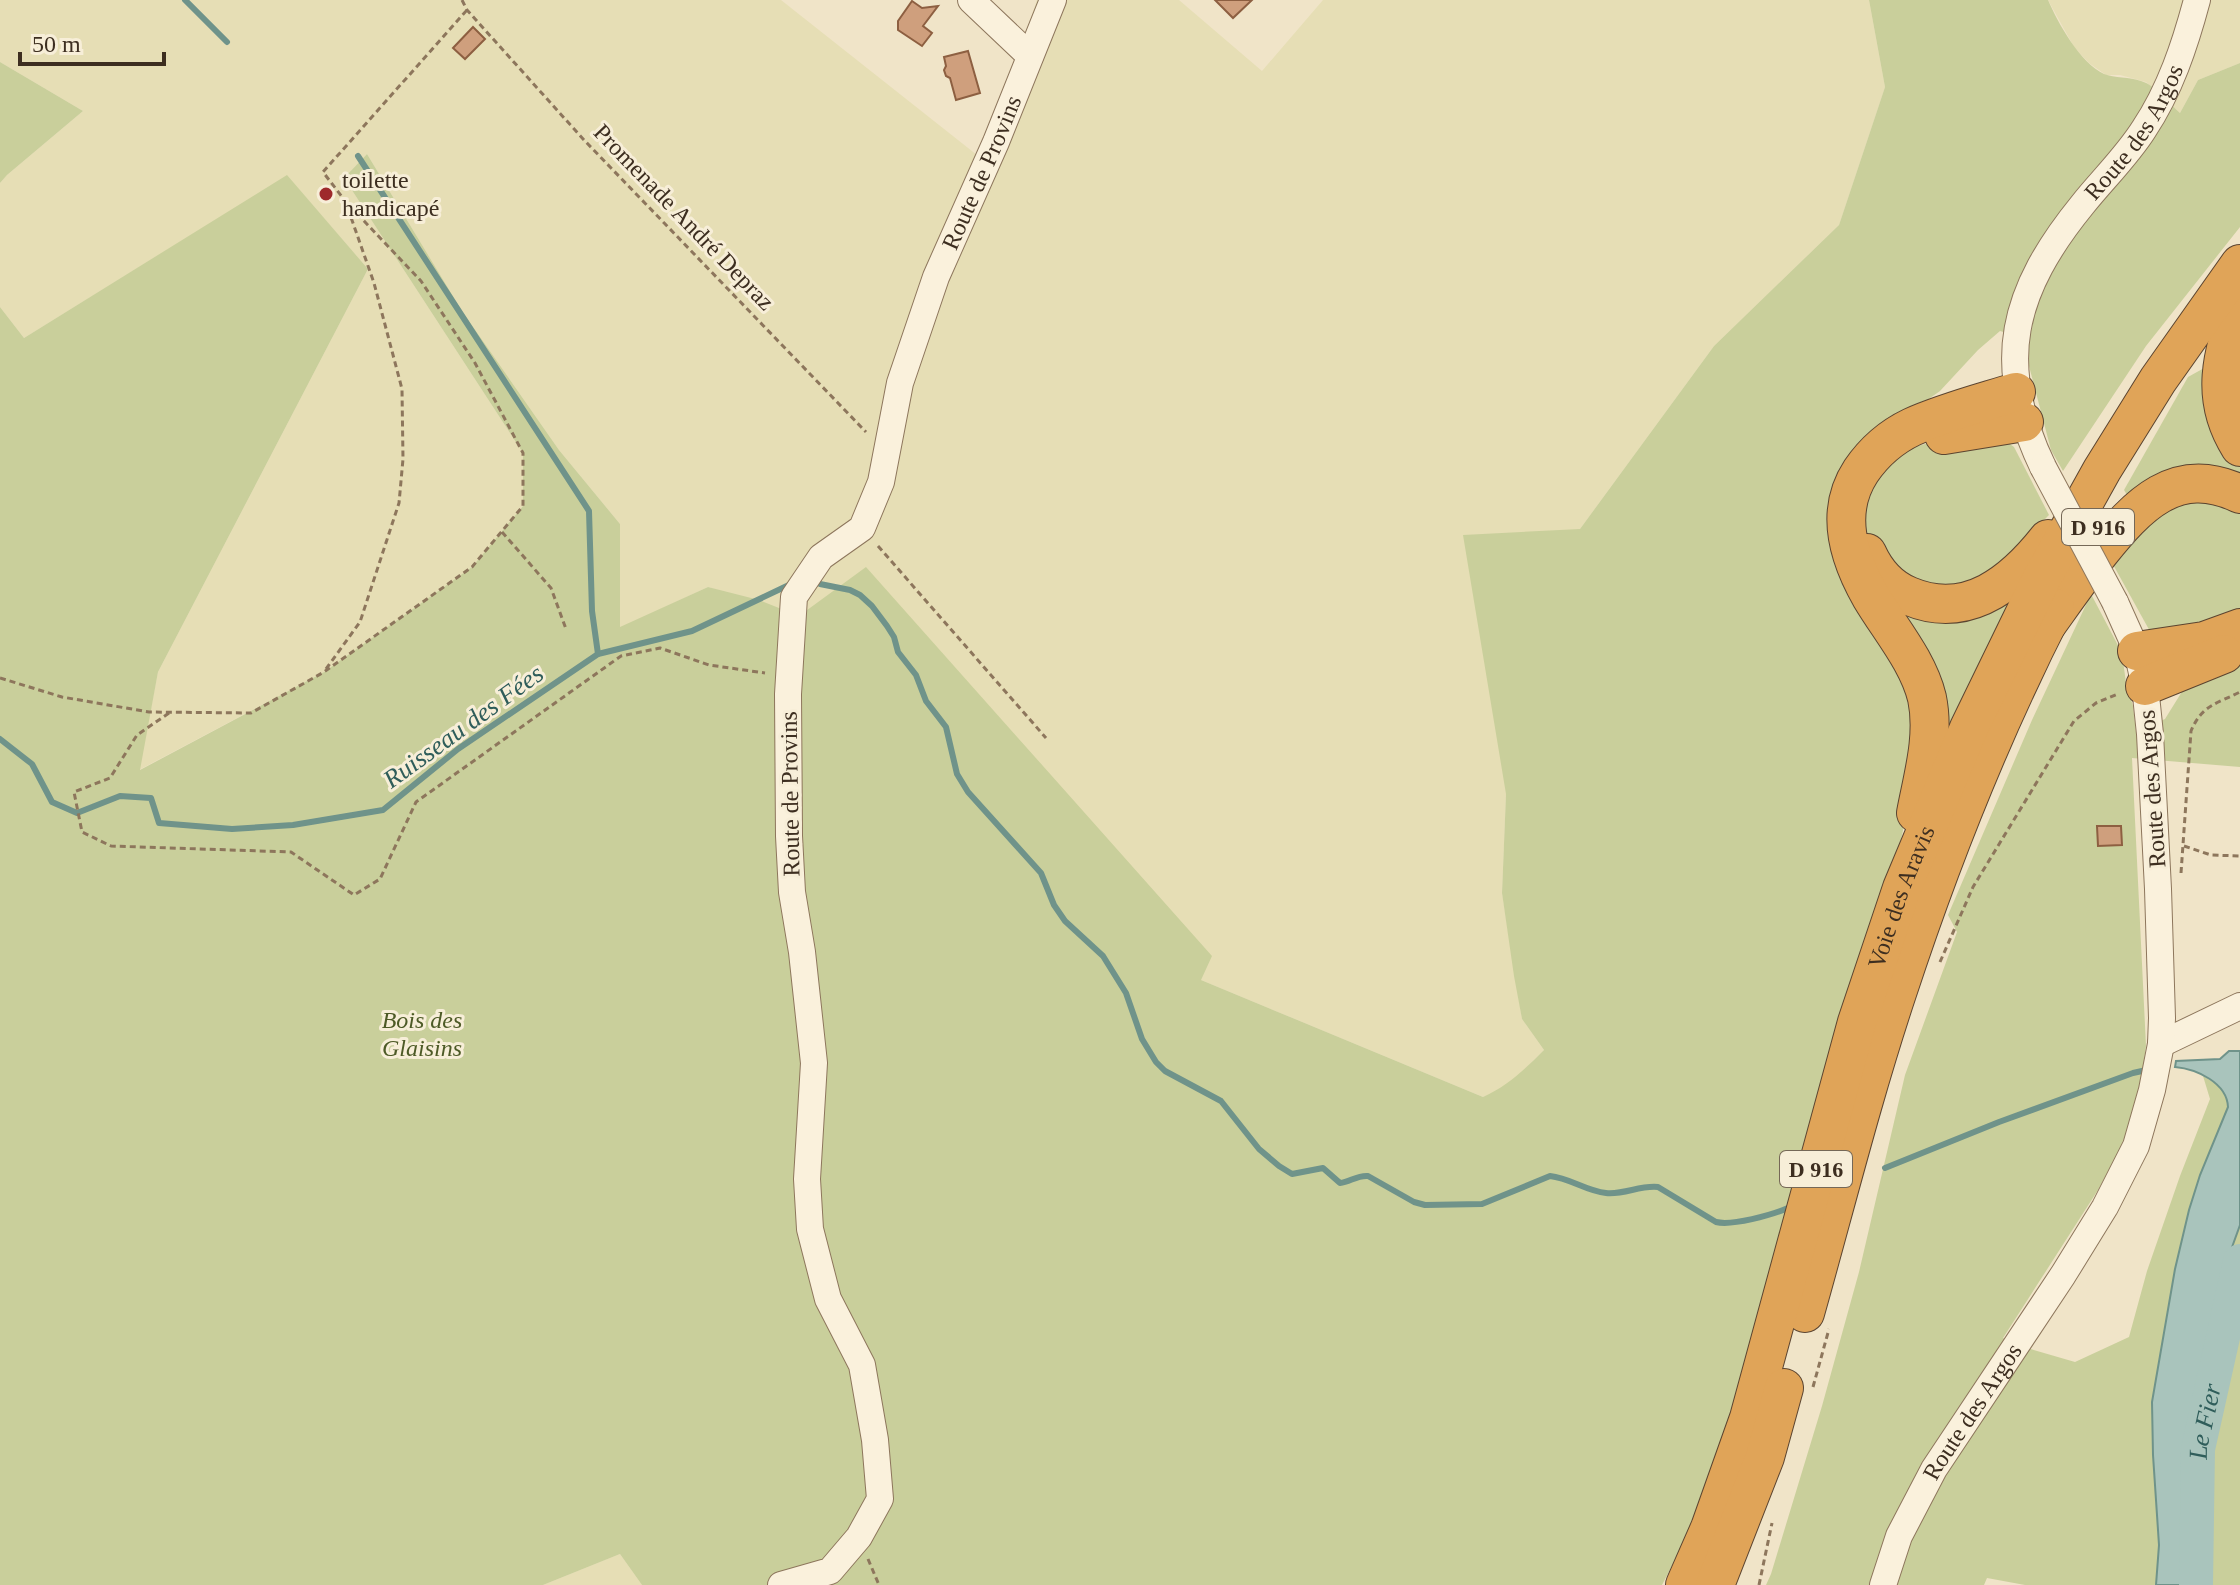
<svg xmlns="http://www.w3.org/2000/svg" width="2240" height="1585" font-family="Georgia,serif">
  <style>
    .farmland { fill: #e6deb5 }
    .green { fill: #c9cf9b }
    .water { fill: #a9c4bc; stroke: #6f938a; stroke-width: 2 }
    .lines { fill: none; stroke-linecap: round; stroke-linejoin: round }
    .stream { stroke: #6f938a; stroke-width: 6 }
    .river { stroke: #a9c4bc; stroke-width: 34 }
    .building { fill: #cf9f7d; stroke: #8d5f41; stroke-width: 2 }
    .minor-casing { stroke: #8d765c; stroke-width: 28 }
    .highway-casing { stroke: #5b4430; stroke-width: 40 }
    .path { stroke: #8d765c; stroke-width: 3; stroke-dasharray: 6 4; stroke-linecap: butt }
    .minor { stroke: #faf1dc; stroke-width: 26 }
    .highway { stroke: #e0a458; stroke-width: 38 }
    .minor-bridge-casing { stroke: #8d765c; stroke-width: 28; stroke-linecap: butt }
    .minor-bridge { stroke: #faf1dc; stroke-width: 26 }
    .poi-dot { fill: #9e2a2b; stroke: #f7eed8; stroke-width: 3 }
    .labels { text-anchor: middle; stroke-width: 6; stroke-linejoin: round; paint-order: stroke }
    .shield { fill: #f7eed8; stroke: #756857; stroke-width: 2 }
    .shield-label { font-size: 22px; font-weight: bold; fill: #3d2e20 }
    .street-label { font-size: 24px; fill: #3d2e20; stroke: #f7eed8 }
    .poi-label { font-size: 24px; fill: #3d2e20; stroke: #f7eed8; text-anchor: start }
    .park-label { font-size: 24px; font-style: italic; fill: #4d5a26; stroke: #f7eed8 }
    .water-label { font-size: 26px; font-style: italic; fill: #2f5d5a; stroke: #f7eed8 }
  </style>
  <rect width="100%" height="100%" fill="#f0e4c8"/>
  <!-- farmland -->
  <g class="farmland">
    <path d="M0,0H781L982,159L1037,0H1179L1262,71L1323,0H1869L1885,87L1839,225L1714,346L1580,529L1506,794L1502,893L1522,1019L1544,1050L1516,1078L1496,1092L1483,1097L1201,980L799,616L708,587L620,628V524L559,450L462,311L367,154L344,178L523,453V506L472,567L324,672L139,770L158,672L368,269L287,176L24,338L0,307V183L7,175L83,111L0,62Z"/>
    <path d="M2048,0H2240V63L2198,80L2180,113L2146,82L2120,75H2106L2089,63L2074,47Z"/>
    <path d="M620,1554L642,1585H543Z"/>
  </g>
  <!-- green -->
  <g class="green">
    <path d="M1869,0H2048C2058,23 2080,63 2104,74C2114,78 2130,77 2141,81C2155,85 2169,103 2180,113L2198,80L2240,63V227L2146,346L2063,471L2051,450L2029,366L2027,339L2000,331L1978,350L1940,391L1873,438L1843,475L1891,650L1923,733L1901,840L1879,898C1839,1038 1801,1178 1759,1318C1732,1408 1707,1501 1662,1585H642L620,1554L543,1585H0V307L24,338L287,175L368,269L158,672L140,770L324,672L472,567L523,506V453L344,178L367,154L462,311L559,450L620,524V627L708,587L759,600L799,616L866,567L1212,956L1201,980L1483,1097C1508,1086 1525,1069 1544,1050L1522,1019L1514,976L1502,893L1506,794L1463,535L1580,529L1714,346L1839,225L1885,87Z"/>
    <path d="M0,62L83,111L7,175L0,183Z"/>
    <path d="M2206,367L2240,465V484L2127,495L2124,490L2188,377Z"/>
    <path d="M1951,437H2000L2014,447L2049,515L1995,570L1968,584L1919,586L1872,553L1865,529L1866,509L1872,488L1887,467L1910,448Z"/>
    <path d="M2240,500V622L2152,635L2105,550L2147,505Z"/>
    <path d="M2091,594L2122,653L2126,683L2133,706L2136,732L2165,719L2183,690L2240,657V767L2132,758L2146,1046L2138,1106L2118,1153L2098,1190L2003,1338L2017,1345L2075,1362L2129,1337L2147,1271L2180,1176L2210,1099L2203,1076C2217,1084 2227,1091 2228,1107L2200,1175L2189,1210L2175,1269L2152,1402L2153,1455L2159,1545L2156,1585H2025L1987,1578L1984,1585H1766L1771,1574L1822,1406L1859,1272L1905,1075L1957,932L1948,915L2032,720Z"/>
    <path d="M1906,602H2011L1952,724H1942L1900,630Z"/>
    <path d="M2240,1225V1585H2196V1447L2203,1391L2215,1330L2231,1250Z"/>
  </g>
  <!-- water -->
  <path class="water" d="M2229,1051H2240V1225L2231,1250L2215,1330L2203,1391L2196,1447V1585H2156L2159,1545L2153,1455L2152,1402L2175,1269L2189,1210L2200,1175L2228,1107C2227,1083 2197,1069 2175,1067L2176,1061L2220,1059Z"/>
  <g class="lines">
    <!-- stream -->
    <g class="stream">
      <path d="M185,0L227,42"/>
      <path d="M358,156L589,511L592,611L598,654"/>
      <path d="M820,584L850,590L860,595L872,606L887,626L894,637L898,652L916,675L926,701L946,727L957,774L968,792L1041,873L1054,905L1065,921L1103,956L1126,993L1142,1039L1156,1062L1165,1071L1221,1101L1259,1149L1279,1166L1292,1174L1323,1168L1340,1183C1350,1182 1357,1175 1368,1176L1414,1202L1425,1205L1482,1204L1550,1176C1570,1178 1586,1191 1606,1193C1624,1195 1640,1185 1658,1187L1716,1222C1732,1226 1772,1215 1788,1208"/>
      <path d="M0,739L32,764L52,802L77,813L120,796L151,798L159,823L232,829L293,825L383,810L458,749L598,654L692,631L791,584"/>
      <path d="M1885,1168L1999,1122L2133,1073L2151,1069"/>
    </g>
    <!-- river -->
    <path class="river" id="s1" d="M2196,1585L2198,1449L2240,1261"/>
  </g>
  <!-- building -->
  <g class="building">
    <path d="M1215,0H1252L1233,18Z"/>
    <path d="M912,1L922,8L938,6L923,26L932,33L922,46L898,30V21Z"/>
    <path d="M473,27L485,39L465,59L453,48Z"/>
    <path d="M968,51L980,93L956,100L950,78L946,76L944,70L946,66L944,57Z"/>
    <path d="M2097,826H2121L2122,845L2098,846Z"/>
  </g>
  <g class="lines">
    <defs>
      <g id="minor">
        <path d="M971,0L1030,56"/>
        <path id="s2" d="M2043,467C1993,363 2012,291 2083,204C2103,179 2127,156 2144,129C2170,90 2185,45 2197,0"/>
        <path d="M2161,1044L2240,1006"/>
        <path id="s3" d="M781,1585L830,1571L859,1537L880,1499L875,1440L862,1365L828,1299L810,1229L807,1179L814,1063L802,952L792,892L789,836L788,694L794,597L821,557L862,528L881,482L900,383L936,277L996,142L1053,0"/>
        <path id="s4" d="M1883,1585L1899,1536L1934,1469L2063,1275L2105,1207L2136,1146L2152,1090L2161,1044L2162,1018L2158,889L2150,734L2145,686L2137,651L2115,602"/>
      </g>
      <g id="highway">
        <path d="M2240,304C2222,354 2209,398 2240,447"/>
        <path d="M1944,435L2024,422"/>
        <path d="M1867,553C1876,573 1889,588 1909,596C1968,621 2014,582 2048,539"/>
        <path d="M2045,627C2063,602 2081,576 2100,552C2137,506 2176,463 2240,494"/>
        <path d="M2137,651L2204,641L2240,628"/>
        <path d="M2145,686L2224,654"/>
        <path d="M1916,813C1923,776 1935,736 1927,698C1918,661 1890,629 1871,597C1848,557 1834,512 1861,471C1874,452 1891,437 1912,427C1945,412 1981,403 2016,392"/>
        <path d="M1805,1313C1835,1207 1862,1098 1897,993C1940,862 1992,731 2055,608"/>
        <path id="s5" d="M1685,1585L1710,1528L1749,1418L1857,1022L1902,888L1969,728L2042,578L2102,470L2158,380L2240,264"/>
        <path d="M1715,1585L1765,1457L1784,1388"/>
      </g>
    </defs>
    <!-- minor casing -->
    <use href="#minor" class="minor-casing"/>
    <!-- highway casing -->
    <use href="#highway" class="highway-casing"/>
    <!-- path -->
    <g class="path">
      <path d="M462,0L467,10L584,140L866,432"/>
      <path d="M502,532L551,588L566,629"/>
      <path d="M878,546L1046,738"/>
      <path d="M326,669L360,622L399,503L403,459L402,389L374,283L347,206"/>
      <path d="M0,678L62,697L149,712L251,713L324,672L472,567L523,506V453L475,363L421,281L346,202L323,172L467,10"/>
      <path d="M169,713L137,735L110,778L74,792L82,832L111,846L291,852L354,895L380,879L416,802L621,656L660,648L709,665L765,673"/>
      <path d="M2184,846L2211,855L2240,856"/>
      <path d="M2181,873L2191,731C2202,705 2216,704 2240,692"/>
      <path d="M1940,962L1973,887L2074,721L2096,703L2118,694"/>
      <path d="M1813,1387L1829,1329"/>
      <path d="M868,1559L879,1585"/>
      <path d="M1759,1585L1772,1523"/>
    </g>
    <!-- minor -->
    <use href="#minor" class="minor"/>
    <!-- highway -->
    <use href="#highway" class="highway"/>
    <defs>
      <path id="minor-bridge" d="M2043,467L2115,602"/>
    </defs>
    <!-- minor-bridge casing -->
    <use href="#minor-bridge" class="minor-bridge-casing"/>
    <!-- minor-bridge -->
    <use href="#minor-bridge" class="minor-bridge"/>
  </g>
  <!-- markers -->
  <circle class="poi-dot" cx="326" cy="194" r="8"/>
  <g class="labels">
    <!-- shield labels -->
    <g class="shield">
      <rect x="2062" y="509" width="72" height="36" rx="6"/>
      <rect x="1780" y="1151" width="72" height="36" rx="6"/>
    </g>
    <g class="shield-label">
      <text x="2098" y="535">D 916</text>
      <text x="1816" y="1177">D 916</text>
    </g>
    <!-- street labels -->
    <g class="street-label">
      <text dy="8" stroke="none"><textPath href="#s2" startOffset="374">Route des Argos</textPath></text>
      <text dy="8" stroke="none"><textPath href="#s3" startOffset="1530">Route de Provins</textPath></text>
      <text transform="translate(684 217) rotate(46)" y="8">Promenade André Depraz</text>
      <text transform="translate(2152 789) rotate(-94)" y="8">Route des Argos</text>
      <text transform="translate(790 794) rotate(-91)" y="8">Route de Provins</text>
      <text dy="8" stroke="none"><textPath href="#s5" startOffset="722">Voie des Aravis</textPath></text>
      <text dy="8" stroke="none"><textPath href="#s4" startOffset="196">Route des Argos</textPath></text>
    </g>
    <!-- poi labels -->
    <g class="poi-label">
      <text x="342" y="188">toilette<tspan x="342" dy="28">handicapé</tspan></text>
    </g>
    <!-- park labels -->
    <g class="park-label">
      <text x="422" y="1028">Bois des<tspan x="422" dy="28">Glaisins</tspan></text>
    </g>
    <!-- water labels -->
    <g class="water-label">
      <text transform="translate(463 726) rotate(-36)" y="9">Ruisseau des Fées</text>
      <text dy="9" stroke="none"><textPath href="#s1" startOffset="164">Le Fier</textPath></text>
    </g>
  </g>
  <!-- scale -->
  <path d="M20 52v12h144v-12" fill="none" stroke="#3d2e20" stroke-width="4"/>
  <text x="32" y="52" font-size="24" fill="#3d2e20" stroke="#f7eed8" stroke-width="6" paint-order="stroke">50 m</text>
</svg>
